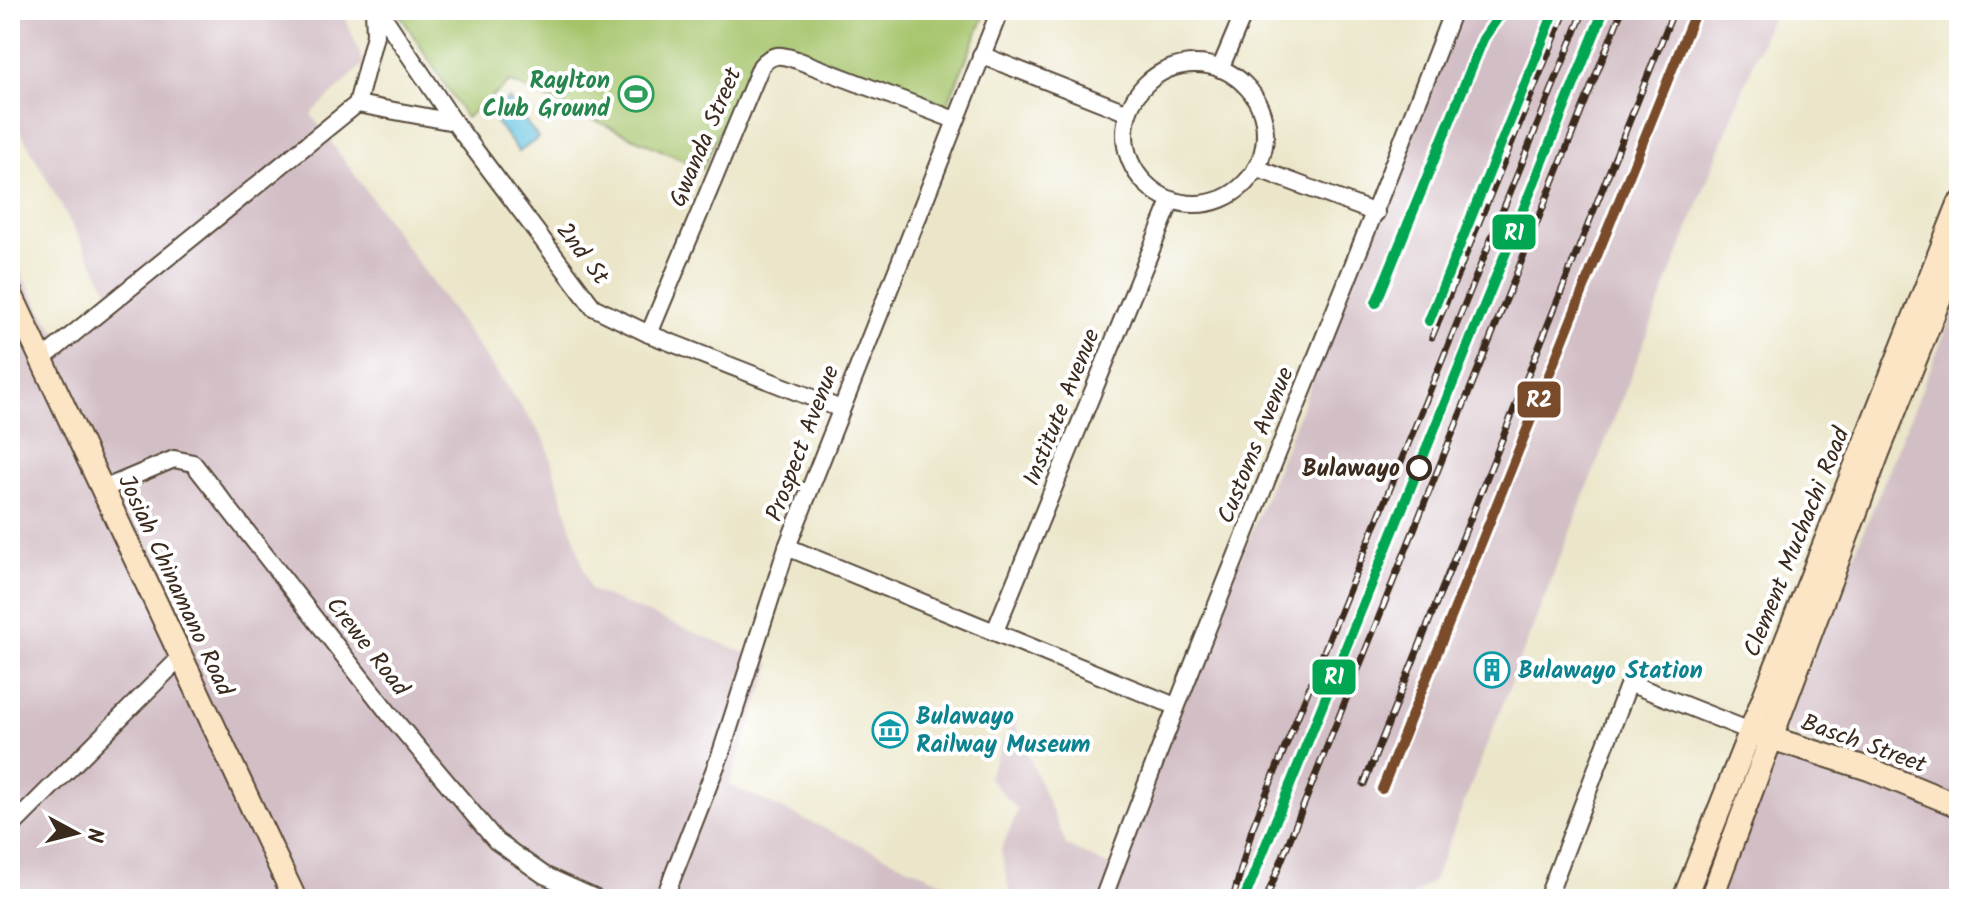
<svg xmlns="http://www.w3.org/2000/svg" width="1969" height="909" font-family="Kalam,sans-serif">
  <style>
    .industrial { fill: #d2bec5 }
    .green { fill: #a5c46b; stroke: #707744; stroke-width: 2 }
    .water { fill: #63c3e1; stroke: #4f7680; stroke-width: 2 }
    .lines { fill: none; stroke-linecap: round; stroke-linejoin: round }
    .street-casing { stroke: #554638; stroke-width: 20 }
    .secondary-casing { stroke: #554638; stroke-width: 26 }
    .street { stroke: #fff; stroke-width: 16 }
    .secondary { stroke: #fce5c4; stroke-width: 22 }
    .rail-casing { stroke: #3b2a1e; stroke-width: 7 }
    .rail { stroke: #fff; stroke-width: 4; stroke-dasharray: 12; stroke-linecap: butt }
    .rail-1-casing { stroke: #fff; stroke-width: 16 }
    .rail-2-casing { stroke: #fff; stroke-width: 16 }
    .rail-1 { stroke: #00a651; stroke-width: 10 }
    .rail-2 { stroke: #7a4b2a; stroke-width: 10 }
    .stop-dot { fill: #fff; stroke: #3b2a1e; stroke-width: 4 }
    .labels { text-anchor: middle; stroke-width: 8; stroke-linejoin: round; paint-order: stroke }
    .leisure-label { font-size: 24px; font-weight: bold; fill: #27864d; stroke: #fff; text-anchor: end }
    .street-label { font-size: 24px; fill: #3b2a1e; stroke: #fff }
    .stop-label { font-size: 24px; font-weight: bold; fill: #3b2a1e; stroke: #fff; text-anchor: end }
    .culture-label { font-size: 24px; font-weight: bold; fill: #0d838f; stroke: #fff; text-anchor: start }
    .line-badge { stroke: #fff; stroke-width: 3 }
    .badge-label { font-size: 22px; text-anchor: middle; font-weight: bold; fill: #fff }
  </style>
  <rect width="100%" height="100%" fill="#fff"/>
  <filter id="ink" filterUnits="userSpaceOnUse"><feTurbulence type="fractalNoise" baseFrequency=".0125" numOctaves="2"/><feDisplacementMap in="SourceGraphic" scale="16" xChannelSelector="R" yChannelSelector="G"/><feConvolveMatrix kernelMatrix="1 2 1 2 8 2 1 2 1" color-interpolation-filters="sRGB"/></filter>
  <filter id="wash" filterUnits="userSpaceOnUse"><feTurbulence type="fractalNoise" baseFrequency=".006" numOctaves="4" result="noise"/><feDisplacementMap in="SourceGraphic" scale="32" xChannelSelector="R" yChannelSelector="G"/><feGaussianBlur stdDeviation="1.8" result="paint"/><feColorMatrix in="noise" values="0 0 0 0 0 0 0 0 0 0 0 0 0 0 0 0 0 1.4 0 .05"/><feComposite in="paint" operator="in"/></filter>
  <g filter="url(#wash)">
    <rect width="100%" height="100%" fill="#ebe6c9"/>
    <!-- industrial -->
    <g class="industrial">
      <path d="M10,10H342L364,64L311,114L545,440L590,590L772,664L729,785L979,899H10V255L47,320L66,343L117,307L10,112Z"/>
      <path d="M1461,10H1774L1434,880L1408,899H1011L1001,850L1018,810L988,777L1013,720L1067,846L1116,869Z"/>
      <path d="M1959,298V802L1782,731Z"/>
      <path d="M1776,744L1959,815V899H1713Z"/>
    </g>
    <!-- green -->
    <path class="green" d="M397,10H987L947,105L787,46L767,43L753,57L703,169L510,82L466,118Z"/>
    <!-- water -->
    <path class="water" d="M509,99L538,138L519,152L490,114Z"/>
  </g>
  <g filter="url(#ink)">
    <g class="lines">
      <defs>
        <g id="street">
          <path d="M379,10L454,122L593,307L649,334L841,409"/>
          <path d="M981,55L1128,113"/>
          <circle cx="1195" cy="134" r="70"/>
          <path d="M1220,69L1245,10"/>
          <path d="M357,104L454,122"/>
          <path d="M1256,168L1376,213"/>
          <path d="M649,334L761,66C773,52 781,55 797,60L955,120"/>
          <path d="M41,360L357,104L375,35L374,10"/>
          <path d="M103,489L174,459L193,463L391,716L496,841L544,875L597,899"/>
          <path d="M787,547L1175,706"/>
          <path d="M995,631L1171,201"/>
          <path d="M10,828L183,655"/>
          <path d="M664,899L721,753L787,547L1000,10"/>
          <path d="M1103,899C1214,600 1340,308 1453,10"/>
          <path d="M1547,899L1629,683L1750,731"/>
        </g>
        <g id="secondary">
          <path d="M10,292L295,899"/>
          <path d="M1758,734L1869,769L1959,806"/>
          <path d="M1684,899L1959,204"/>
          <path d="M1711,899L1878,453L1959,250"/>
        </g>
      </defs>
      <!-- street casing -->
      <use href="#street" class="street-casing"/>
      <!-- secondary casing -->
      <use href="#secondary" class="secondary-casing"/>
      <!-- street -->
      <use href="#street" class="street"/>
      <!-- secondary -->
      <use href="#secondary" class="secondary"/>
      <defs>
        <g id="rail">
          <path d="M1376,303L1483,39L1503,10"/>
          <path d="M1432,337L1566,10"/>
          <path d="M1364,784L1674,10"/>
          <path d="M1233,899L1252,829L1584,10"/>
          <path d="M1244,899L1604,10"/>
          <path d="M1266,899L1622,10"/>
        </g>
      </defs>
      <!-- rail casing -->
      <use href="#rail" class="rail-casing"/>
      <!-- rail -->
      <use href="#rail" class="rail"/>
      <defs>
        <g id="rail-1">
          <path d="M1376,303L1483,39L1503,10"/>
          <path d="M1429,321L1555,10"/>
          <path d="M1244,899L1604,10"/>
        </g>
        <path id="rail-2" d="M1382,789L1696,10"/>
      </defs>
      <!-- rail-1 casing -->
      <use href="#rail-1" class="rail-1-casing"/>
      <!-- rail-2 casing -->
      <use href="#rail-2" class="rail-2-casing"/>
      <!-- rail-1 -->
      <use href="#rail-1" class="rail-1"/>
      <!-- rail-2 -->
      <use href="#rail-2" class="rail-2"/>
    </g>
  </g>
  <!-- icons -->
  <defs>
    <symbol id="stadium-ring" viewBox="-11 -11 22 22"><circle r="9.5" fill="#fff" stroke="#2e9e5b" stroke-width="1.5"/><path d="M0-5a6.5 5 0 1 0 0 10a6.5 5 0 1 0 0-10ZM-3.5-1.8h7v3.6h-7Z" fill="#2e9e5b"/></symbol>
    <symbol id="building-ring" viewBox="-11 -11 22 22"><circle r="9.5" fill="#fff" stroke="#0f9aa8" stroke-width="1.5"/><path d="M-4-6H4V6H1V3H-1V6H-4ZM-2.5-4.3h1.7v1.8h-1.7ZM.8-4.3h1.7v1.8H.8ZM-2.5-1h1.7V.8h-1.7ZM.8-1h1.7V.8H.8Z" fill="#0f9aa8"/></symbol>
    <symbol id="museum-ring" viewBox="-11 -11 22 22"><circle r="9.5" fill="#fff" stroke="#0f9aa8" stroke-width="1.5"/><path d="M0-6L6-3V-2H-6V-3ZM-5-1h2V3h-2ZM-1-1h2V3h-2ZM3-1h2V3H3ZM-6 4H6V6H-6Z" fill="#0f9aa8"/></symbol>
  </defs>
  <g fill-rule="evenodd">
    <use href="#stadium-ring" x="616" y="74" width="40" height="40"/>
    <use href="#building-ring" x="1472" y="650" width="40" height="40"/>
    <use href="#museum-ring" x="870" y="710" width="40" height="40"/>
  </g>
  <!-- markers -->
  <circle class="stop-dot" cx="1419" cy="468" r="11"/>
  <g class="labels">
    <!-- leisure labels -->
    <g class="leisure-label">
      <text x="610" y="88">Raylton<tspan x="610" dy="28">Club Ground</tspan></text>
    </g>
    <!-- street labels -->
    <g class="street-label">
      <text transform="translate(705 137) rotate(-67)" y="8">Gwanda Street</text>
      <text transform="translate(583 253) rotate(53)" y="8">2nd St</text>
      <text transform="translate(1061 407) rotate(-68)" y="8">Institute Avenue</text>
      <text transform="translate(802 443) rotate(-69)" y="8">Prospect Avenue</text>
      <text transform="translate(1255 445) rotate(-68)" y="8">Customs Avenue</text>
      <text transform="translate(1796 542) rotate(-68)" y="8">Clement Muchachi Road</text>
      <text transform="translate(176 585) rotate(65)" y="8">Josiah Chinamano Road</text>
      <text transform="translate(368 646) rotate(52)" y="8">Crewe Road</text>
      <text transform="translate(1864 743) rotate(20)" y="8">Basch Street</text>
    </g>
    <!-- stop labels -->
    <g class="stop-label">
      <text x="1400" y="476">Bulawayo</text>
    </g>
    <!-- culture labels -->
    <g class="culture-label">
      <text x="1518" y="678">Bulawayo Station</text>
      <text x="916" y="724">Bulawayo<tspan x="916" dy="28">Railway Museum</tspan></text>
    </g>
  </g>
  <g class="line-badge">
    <rect x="1491" y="213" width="46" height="38" rx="8" fill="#00a651"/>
    <rect x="1516" y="380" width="46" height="39" rx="8" fill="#7a4b2a"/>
    <rect x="1311" y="658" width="46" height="38" rx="8" fill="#00a651"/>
  </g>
  <g class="badge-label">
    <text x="1514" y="240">R1</text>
    <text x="1539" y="407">R2</text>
    <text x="1334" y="684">R1</text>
  </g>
  <!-- margin -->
  <rect width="1969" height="909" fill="none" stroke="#fff" stroke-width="40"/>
  <!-- north arrow -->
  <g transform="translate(76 833) rotate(97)" stroke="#ffffff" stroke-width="6" paint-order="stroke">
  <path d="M0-6L14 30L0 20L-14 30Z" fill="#3b2a1e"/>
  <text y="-12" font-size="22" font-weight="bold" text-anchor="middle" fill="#3b2a1e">N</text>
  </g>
</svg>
